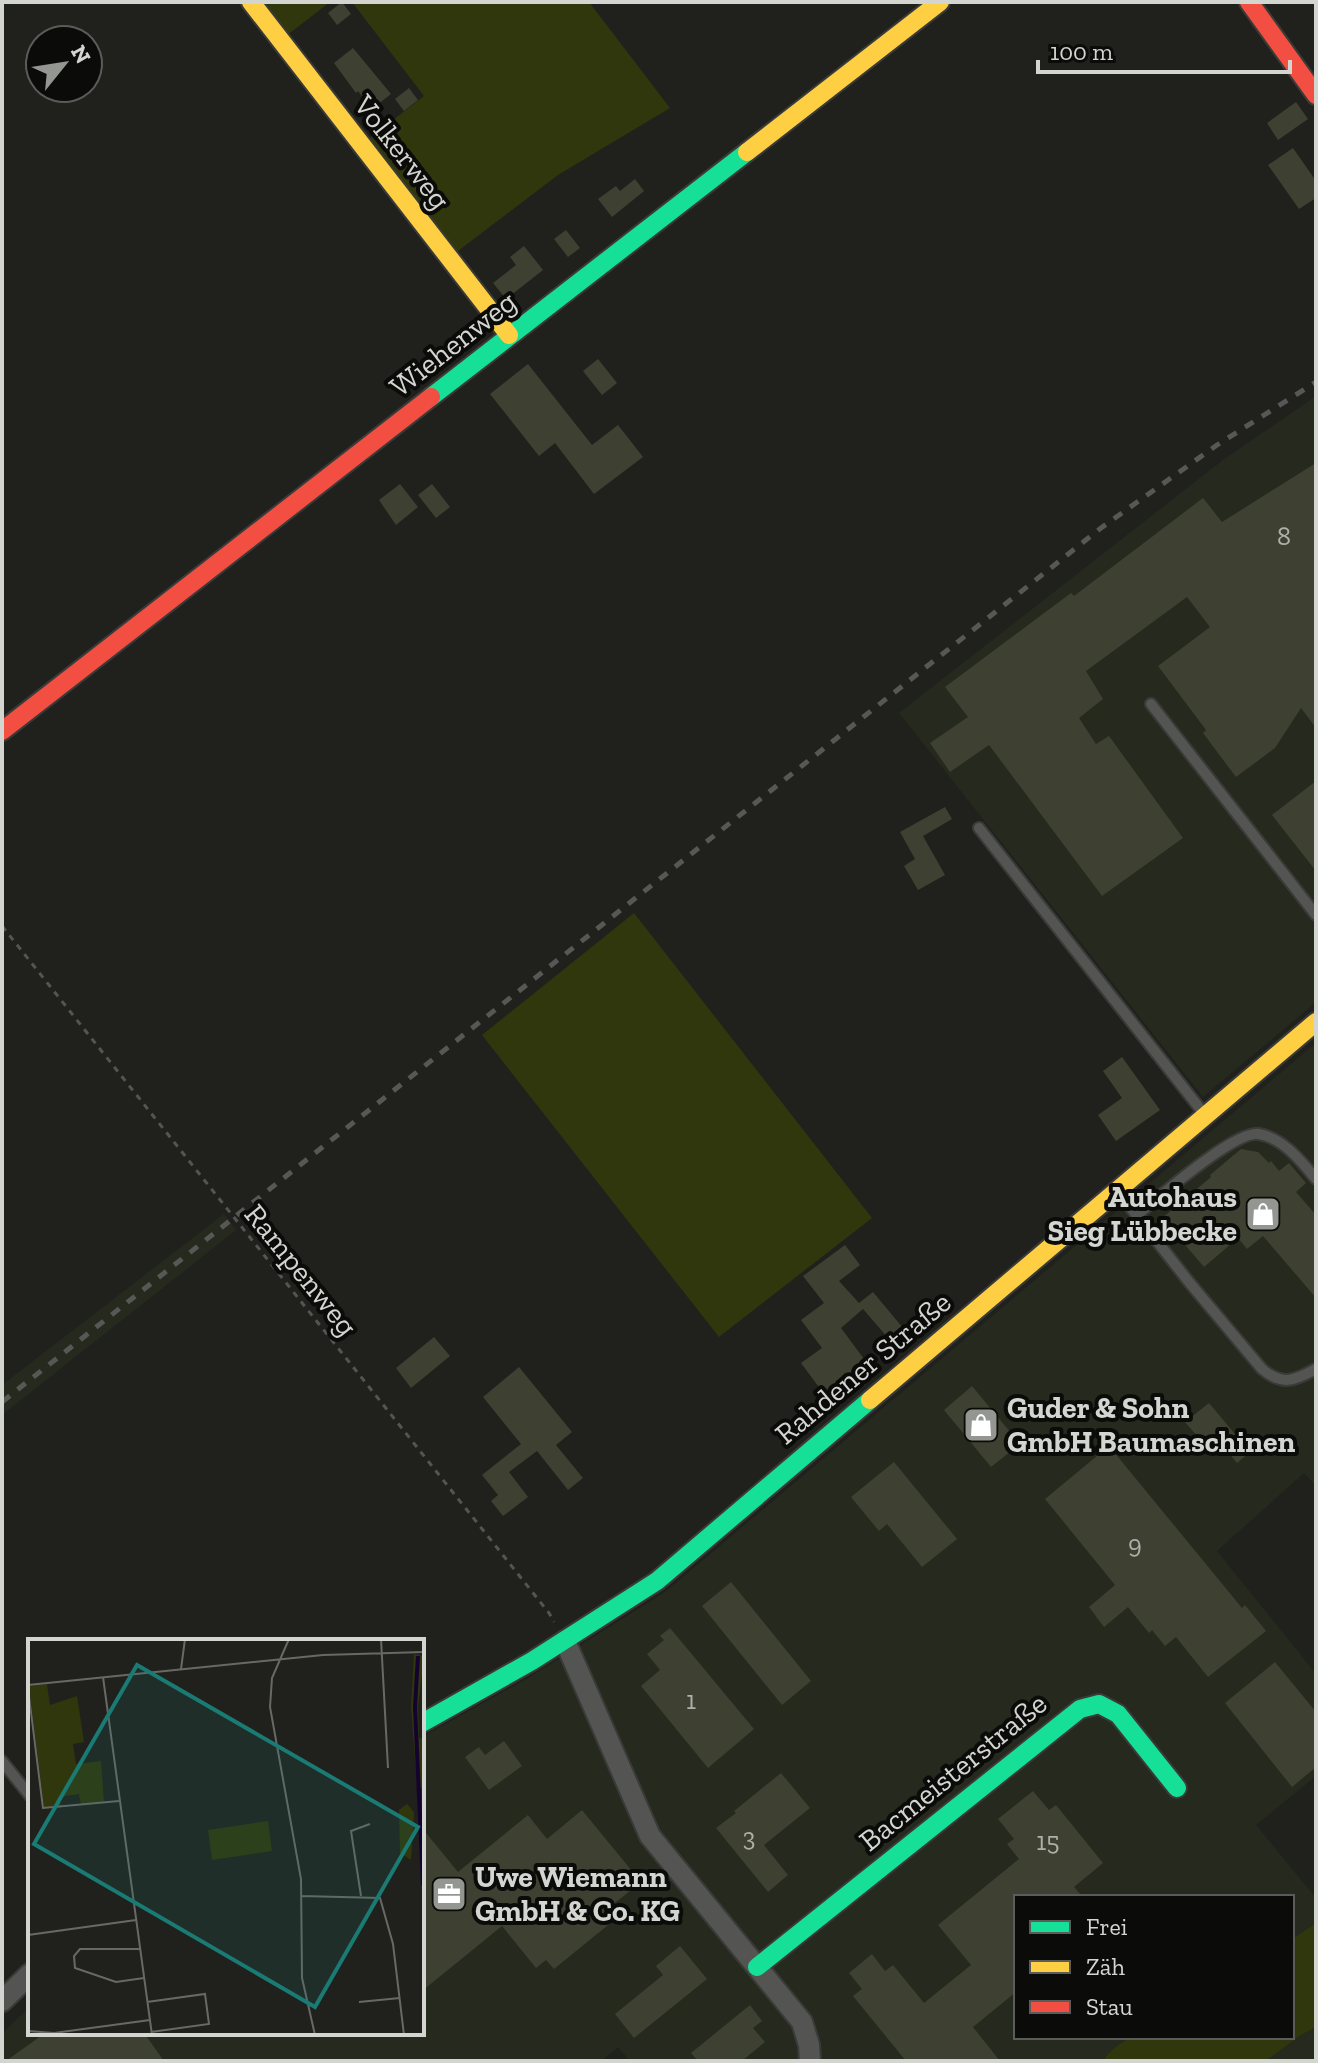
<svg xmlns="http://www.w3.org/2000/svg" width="1318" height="2063" font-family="'Zilla Slab',serif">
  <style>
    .built { fill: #26291e }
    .green { fill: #30370d }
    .building { fill: #3e4031 }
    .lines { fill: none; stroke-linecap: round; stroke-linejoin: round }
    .lane-casing { stroke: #3a3b38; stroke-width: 14 }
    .street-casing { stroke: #3a3b38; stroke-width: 24 }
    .fast-casing { stroke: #3a3b38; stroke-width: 22 }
    .slow-casing { stroke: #3a3b38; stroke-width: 22 }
    .jam-casing { stroke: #3a3b38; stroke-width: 22 }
    .path { stroke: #545552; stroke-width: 3; stroke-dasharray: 6 6; stroke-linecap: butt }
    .lane { stroke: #545552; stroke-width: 10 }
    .street { stroke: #545552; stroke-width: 20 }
    .fast { stroke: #16e098; stroke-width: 18 }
    .slow { stroke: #ffcf43; stroke-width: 18 }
    .jam { stroke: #f24e42; stroke-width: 18 }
    .rail { stroke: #575855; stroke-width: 5; stroke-dasharray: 10 10; stroke-linecap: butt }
    .labels { text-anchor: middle; stroke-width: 8; stroke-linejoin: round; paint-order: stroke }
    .number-label { font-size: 26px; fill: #aeb0a9 }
    .street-label { font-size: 30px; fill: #d3d5d1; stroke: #0b0b09 }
    .poi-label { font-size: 30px; font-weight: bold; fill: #d3d5d1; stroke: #0b0b09; text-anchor: start }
    .inset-river { fill: none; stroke: #15032f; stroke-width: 4 }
    .inset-road { fill: none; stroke: #686965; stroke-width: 2 }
    .view { fill: #197b73; fill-opacity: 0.15; stroke: #197b73; stroke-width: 4 }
    .inset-edge { fill: none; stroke: #d3d5d1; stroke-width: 4 }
  </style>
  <rect width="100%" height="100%" fill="#20211d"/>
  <!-- built -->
  <g class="built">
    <path d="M1316,396V1002L1203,1097L899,713L1223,460Z"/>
    <path d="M1316,1043V1486L1304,1473L1217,1551L1316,1674V1776L1256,1825L1316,1898V1923L1292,1939V1897H1016V2037H1131L1117,2046L1105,2057L1103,2061H630L618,2047L601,2061H2V2033L30,2007V2033H422V1737L528,1678L665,1592Z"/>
    <path d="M224,1214L236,1230L2,1415V1385Z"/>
    <path d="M1316,2027V2061H1266L1301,2035Z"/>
  </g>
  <!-- green -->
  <g class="green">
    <path d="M258,2H330L286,36Z"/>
    <path d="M352,2H589L670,108L558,175L454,254L367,140L424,96Z"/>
    <path d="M634,913L872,1218L719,1337L482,1035Z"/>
    <path d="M1316,1923V2027L1301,2035L1266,2061H1103C1109,2050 1121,2043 1131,2037H1292V1939Z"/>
  </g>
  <!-- building -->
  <g class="building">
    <path d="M342,2L351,14L337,25L328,13Z"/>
    <path d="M353,48L391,94L372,109L358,91L356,93L334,63Z"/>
    <path d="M409,88L418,100L404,111L395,99Z"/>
    <path d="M1296,102L1308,119L1278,140L1267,123Z"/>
    <path d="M1293,148L1316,181V198L1299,209L1268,165Z"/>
    <path d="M635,179L644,191L612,217L598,199L616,186L620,191Z"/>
    <path d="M566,230L580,248L568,257L554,239Z"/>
    <path d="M524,246L543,270L506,299L493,283L516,265L510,257Z"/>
    <path d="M598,359L617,383L602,395L583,371Z"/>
    <path d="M528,364L592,445L618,425L643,457L594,494L555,443L539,456L490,394Z"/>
    <path d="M1316,463V728L1301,708L1275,748L1236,777L1203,733L1206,730L1158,666L1210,627L1187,597L1086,671L1103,699L1079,718L1096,744L1109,736L1183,838L1102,896L989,745L950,772L930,743L968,717L945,687L1071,593L1074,596L1203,498L1222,522Z"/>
    <path d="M400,484L418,507L396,525L379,500Z"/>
    <path d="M432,484L450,507L436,518L418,495Z"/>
    <path d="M1316,781V871L1272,815Z"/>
    <path d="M945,807L952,819L923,836L945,875L918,890L904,866L915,859L900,832Z"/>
    <path d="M1122,1057L1160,1110L1116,1141L1098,1115L1122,1098L1103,1071Z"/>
    <path d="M1241,1149L1258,1152L1269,1163L1271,1161L1279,1171L1289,1163L1306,1183L1296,1192L1316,1215V1298L1263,1236L1247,1249L1238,1238L1204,1267L1162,1218L1211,1177L1210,1175Z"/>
    <path d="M845,1245L860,1265L839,1281L859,1303L873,1292L908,1334L895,1346L863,1309L841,1328L870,1367L827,1398L801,1363L822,1348L801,1320L824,1303L803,1276Z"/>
    <path d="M434,1337L450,1356L411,1388L396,1368Z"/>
    <path d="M519,1367L572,1432L556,1445L583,1478L568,1490L537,1451L509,1472L528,1497L503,1516L491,1501L498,1495L482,1475L521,1444L483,1397Z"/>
    <path d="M972,1386L1020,1444L991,1467L944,1410Z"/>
    <path d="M1209,1403L1250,1452L1237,1463L1213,1434L1202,1442L1185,1422Z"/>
    <path d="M1109,1446L1242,1608L1245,1605L1266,1631L1208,1677L1176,1637L1165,1646L1152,1630L1149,1633L1128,1607L1104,1627L1089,1607L1115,1585L1045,1499Z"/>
    <path d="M894,1462L957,1539L922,1567L887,1524L879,1531L851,1497Z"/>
    <path d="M731,1582L811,1681L782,1705L702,1606Z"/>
    <path d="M670,1628L754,1729L708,1768L641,1686L660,1670L647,1654L664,1640L660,1636Z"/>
    <path d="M1275,1662L1316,1712V1767L1292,1787L1225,1703Z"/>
    <path d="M504,1741L522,1766L489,1790L465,1757L479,1747L485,1755Z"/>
    <path d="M781,1773L810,1808L764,1845L788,1875L768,1892L716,1828L736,1813L734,1811Z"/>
    <path d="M1033,1791L1049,1810L1056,1805L1103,1863L1074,1887L1083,1897H1016V1992L973,2027L1000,2061H906L853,1996L862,1989L849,1973L872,1954L885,1971L893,1965L924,2003L971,1965L938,1925L1019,1859L1007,1844L1014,1839L998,1819Z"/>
    <path d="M582,1810L641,1882L605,1911L613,1921L554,1969L546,1960L536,1968L502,1926L422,1991V1828L458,1872L528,1815L547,1839Z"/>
    <path d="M680,1946L707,1979L634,2038L615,2014L663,1975L656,1966Z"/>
    <path d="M750,2005L762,2021L753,2028L765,2042L742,2061H698L691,2053Z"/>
    <path d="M45,2033H144L164,2061H6Z"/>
  </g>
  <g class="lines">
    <defs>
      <g id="lane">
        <path d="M1151,704L1316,915"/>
        <path d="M979,828L1205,1115"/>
        <path d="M1119,1193L1189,1282L1262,1369C1282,1386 1294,1381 1316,1369"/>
        <path d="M1137,1215C1158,1198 1235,1130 1259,1134C1283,1138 1302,1162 1316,1179"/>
        <path d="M2,1761L30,1796"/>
      </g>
      <g id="street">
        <path d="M565,1641L650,1836L802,2022L809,2045L810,2061"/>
        <path d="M2,2001L30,1974"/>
      </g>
      <g id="fast">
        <path d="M431,397L747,152"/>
        <path d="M422,1723L532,1661L657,1581L870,1400"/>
        <path d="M757,1967L1080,1709L1099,1704L1118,1714L1177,1788"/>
      </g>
      <g id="slow">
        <path d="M251,2L509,335"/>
        <path d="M747,152L940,2"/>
        <path d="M870,1400L1316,1022"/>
      </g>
      <g id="jam">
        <path d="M1249,2L1316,95"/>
        <path d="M2,731L431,397"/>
      </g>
    </defs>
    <!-- lane casing -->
    <use href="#lane" class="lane-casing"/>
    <!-- street casing -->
    <use href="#street" class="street-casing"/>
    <!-- fast casing -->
    <use href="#fast" class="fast-casing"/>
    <!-- slow casing -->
    <use href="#slow" class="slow-casing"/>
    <!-- jam casing -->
    <use href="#jam" class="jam-casing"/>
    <!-- path -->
    <path class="path" d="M2,926L549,1613L554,1622"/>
    <!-- lane -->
    <use href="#lane" class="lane"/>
    <!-- street -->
    <use href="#street" class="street"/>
    <!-- fast -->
    <use href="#fast" class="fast"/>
    <!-- slow -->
    <use href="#slow" class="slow"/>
    <!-- jam -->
    <use href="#jam" class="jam"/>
    <!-- rail -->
    <path class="rail" d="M2,1402L1101,528L1217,445L1316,382"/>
  </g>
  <!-- icons -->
  <defs>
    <symbol id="shop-square" viewBox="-11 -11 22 22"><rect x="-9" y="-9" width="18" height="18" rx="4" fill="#949692" stroke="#0b0b09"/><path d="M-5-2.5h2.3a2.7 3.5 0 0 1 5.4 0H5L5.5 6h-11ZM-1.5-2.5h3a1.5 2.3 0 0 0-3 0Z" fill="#fff"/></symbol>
    <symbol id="office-square" viewBox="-11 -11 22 22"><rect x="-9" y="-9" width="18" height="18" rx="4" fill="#949692" stroke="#0b0b09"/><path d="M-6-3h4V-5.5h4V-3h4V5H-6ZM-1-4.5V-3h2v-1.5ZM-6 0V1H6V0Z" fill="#fff"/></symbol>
  </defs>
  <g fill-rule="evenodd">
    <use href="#shop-square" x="1243" y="1194" width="40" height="40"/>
    <use href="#shop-square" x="961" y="1405" width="40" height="40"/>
    <use href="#office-square" x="429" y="1874" width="40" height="40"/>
  </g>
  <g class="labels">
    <!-- number labels -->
    <g class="number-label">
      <text x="1284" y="545">8</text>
      <text x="1135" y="1553">9</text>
      <text x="691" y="1709">1</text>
      <text x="749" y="1846">3</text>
      <text x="1048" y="1850">15</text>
    </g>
    <!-- street labels -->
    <g class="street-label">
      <text transform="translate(402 152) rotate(52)" y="10">Volkerweg</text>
      <text transform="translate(453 344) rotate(-38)" y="10">Wiehenweg</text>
      <text transform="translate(301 1270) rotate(51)" y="10">Rampenweg</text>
      <text transform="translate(863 1368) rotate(-40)" y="10">Rahdener Straße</text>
      <text transform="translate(953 1772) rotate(-39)" y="10">Bacmeisterstraße</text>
    </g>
    <!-- poi labels -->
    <g class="poi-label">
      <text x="1237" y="1207" text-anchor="end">Autohaus<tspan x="1237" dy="34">Sieg Lübbecke</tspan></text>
      <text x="1007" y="1418">Guder &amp; Sohn<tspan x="1007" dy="34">GmbH Baumaschinen</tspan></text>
      <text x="475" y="1887">Uwe Wiemann<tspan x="475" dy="34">GmbH &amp; Co. KG</tspan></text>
    </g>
  </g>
  <!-- overview -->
  <g transform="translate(28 1639)">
    <rect width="396" height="396" fill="#20211d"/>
    <path d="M386,15L396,17L390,68L391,99L396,100L394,150L389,146L383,68ZM19,45L22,66L49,57L56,103L45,105L48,125L73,122L76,163L53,166L51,155L32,158L33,169L16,168L1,47ZM379,165L386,173L383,221L372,214L371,171ZM240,182L244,212L184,221L180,191Z" fill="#30370d"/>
    <path class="inset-river" d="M390,17L387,68L395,246"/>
    <path class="inset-road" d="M261,0L244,39L242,68L273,240L274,339L287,396M353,0L360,129M153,30L157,0M75,38L124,396M0,46L295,16L396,13M0,49L15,169L91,162M274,257L352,259L365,305L376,396M333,257L323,192L342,185M0,296L108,281M112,310H52L46,317L47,329L88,343L116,339M119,363L177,355L181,385L123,393M331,363L372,359M0,392L26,394L122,381"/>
    <path class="view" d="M109,26L390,188L287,368L6,205Z"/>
    <rect width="396" height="396" class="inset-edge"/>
  </g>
  <!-- border -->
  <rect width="1318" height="2063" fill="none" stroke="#d3d5d1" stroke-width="8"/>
  <!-- legend -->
  <rect x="1014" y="1895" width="280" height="144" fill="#0b0b09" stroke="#5b5c59" stroke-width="2"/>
  <rect x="1030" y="1921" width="40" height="12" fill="#16e098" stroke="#5b5c59" stroke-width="2"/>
  <text x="1086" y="1935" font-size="24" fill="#d3d5d1">Frei</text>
  <rect x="1030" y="1961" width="40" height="12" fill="#ffcf43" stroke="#5b5c59" stroke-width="2"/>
  <text x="1086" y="1975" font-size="24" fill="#d3d5d1">Zäh</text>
  <rect x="1030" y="2001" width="40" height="12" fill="#f24e42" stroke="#5b5c59" stroke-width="2"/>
  <text x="1086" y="2015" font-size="24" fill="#d3d5d1">Stau</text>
  <!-- north arrow -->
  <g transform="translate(64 64) rotate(60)"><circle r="38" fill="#0b0b09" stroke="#5b5c59" stroke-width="2"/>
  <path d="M0-6L14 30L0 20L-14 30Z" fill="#949692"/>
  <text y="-12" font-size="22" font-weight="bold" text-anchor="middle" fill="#d3d5d1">N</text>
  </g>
  <!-- scale -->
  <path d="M1038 60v12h252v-12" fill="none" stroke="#d3d5d1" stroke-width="4"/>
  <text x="1050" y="60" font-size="24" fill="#d3d5d1" stroke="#0b0b09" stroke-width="6" paint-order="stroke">100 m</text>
</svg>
